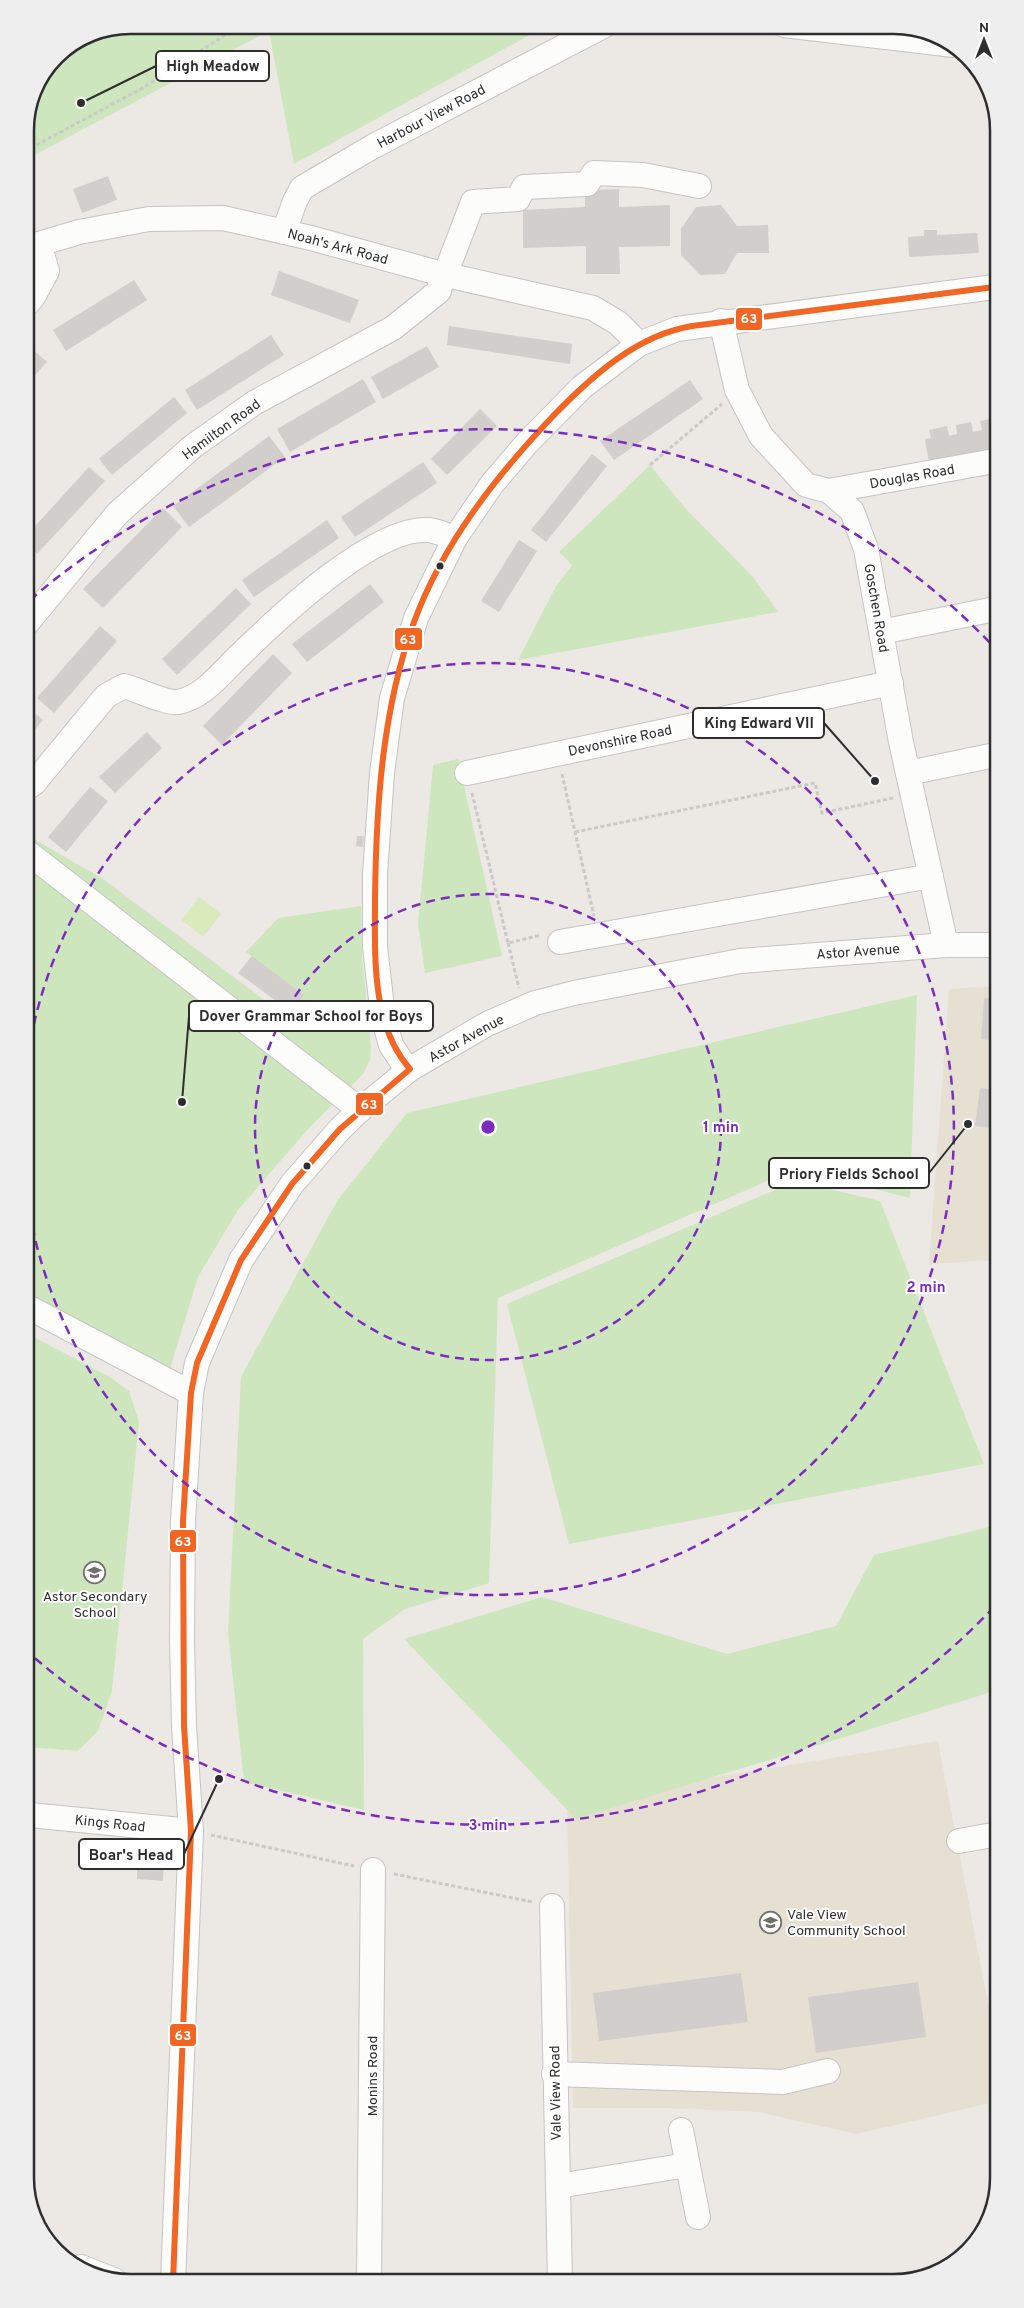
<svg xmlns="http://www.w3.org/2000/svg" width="1024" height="2308" font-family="Overpass,sans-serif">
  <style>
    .education { fill: #e6e0d3 }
    .green { fill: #cee6be }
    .pitch { fill: #d9eabb }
    .building { fill: #d1cecb }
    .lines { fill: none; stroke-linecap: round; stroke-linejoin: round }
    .minor-casing { stroke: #c5c4c5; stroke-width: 26 }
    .path { stroke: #c9c9c8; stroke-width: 3; stroke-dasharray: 4 2.5; stroke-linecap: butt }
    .minor { stroke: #fcfcfb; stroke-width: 24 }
    .bus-1-casing { stroke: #fff; stroke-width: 10 }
    .bus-1 { stroke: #f26522; stroke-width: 6 }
    .ring { fill: none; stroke: #7b2cbf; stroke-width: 2.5; stroke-dasharray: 9 6 }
    .bus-dot { fill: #2e2e2e; stroke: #fff; stroke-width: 2 }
    .labels { text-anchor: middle; stroke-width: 4; stroke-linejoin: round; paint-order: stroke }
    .street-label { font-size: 14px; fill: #2e2e2e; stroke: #fff }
    .poi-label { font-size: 14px; fill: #2e2e2e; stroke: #fff }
    .rim { fill: none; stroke: #2e2e2e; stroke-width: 2.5 }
    .centre { fill: #7b2cbf; stroke: #fff; stroke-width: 2.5 }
    .ring-label { font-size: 15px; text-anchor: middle; font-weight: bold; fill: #7b2cbf; stroke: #fff; stroke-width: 4; stroke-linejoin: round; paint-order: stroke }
    .leader { fill: none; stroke: #2e2e2e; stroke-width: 2 }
    .callout-dot { fill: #2e2e2e; stroke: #fff; stroke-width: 2 }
    .callout { fill: #fff; stroke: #2e2e2e; stroke-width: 2 }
    .callout-label { font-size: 15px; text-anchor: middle; font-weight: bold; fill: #2e2e2e }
    .line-badge { stroke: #fff; stroke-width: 2 }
    .badge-label { font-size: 14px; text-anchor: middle; font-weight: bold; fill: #fff }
  </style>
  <rect width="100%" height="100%" fill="#ece8e4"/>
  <!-- education -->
  <g class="education">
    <path d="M996,986L997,1260L929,1264L949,989Z"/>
    <path d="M938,1741L999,2061V2101L856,2134L758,2112L669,2108H573L567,1801Z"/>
  </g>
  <!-- green -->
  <g class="green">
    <path d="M129,25H548L294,164L269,31L25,160V123L36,83L56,55L90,33Z"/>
    <path d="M650,465L685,508L753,577L778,612L518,660L555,588L572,565L559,552Z"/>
    <path d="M458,759L502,956L425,973L418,924L433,765Z"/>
    <path d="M27,835L103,879L287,1017L304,995L246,952L278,918L361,906L362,955L371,1047L370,1060L363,1074L308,1129L238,1210L198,1277L169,1372L28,1297Z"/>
    <path d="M917,995L910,1198L795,1169L498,1298L489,1583L405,1609L363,1639L364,1810L244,1782L228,1632L241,1377L337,1201L407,1113Z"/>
    <path d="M796,1181L880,1201L984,1464L569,1544L507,1304Z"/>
    <path d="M28,1334L108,1376L129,1391L139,1422L112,1691L98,1731L78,1751L29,1747Z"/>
    <path d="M997,1525L998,1690L576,1819L404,1639L542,1597L727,1654L836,1626L874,1555Z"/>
  </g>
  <!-- pitch -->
  <path class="pitch" d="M199,897L221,914L203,937L182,920Z"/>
  <!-- building -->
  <g class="building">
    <path d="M108,176L117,200L82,213L73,189Z"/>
    <path d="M619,189V207L670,205V246L619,247L620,274H586V246L523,248V210L585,207V190Z"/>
    <path d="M721,205L737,226L768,225L769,253H737L725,274L700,275L681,255V229L696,207Z"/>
    <path d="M924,230H937V235L977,233L979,253L909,257L908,237L924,236Z"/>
    <path d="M279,271L359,300L350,323L271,295Z"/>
    <path d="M134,280L147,300L66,351L53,330Z"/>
    <path d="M449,326L572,344L570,364L447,345Z"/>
    <path d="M271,335L284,355L197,410L185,390Z"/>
    <path d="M427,346L439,367L383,399L371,377Z"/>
    <path d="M31,348L47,362L26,385V354Z"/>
    <path d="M363,379L376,402L290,452L277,429Z"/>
    <path d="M690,380L703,399L614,460L600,441Z"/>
    <path d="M174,397L187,413L112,475L99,459Z"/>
    <path d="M480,409L497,426L447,475L431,459Z"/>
    <path d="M994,418V450L929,463L925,439L931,438L929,430L947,426L949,436L957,434L956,425L971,422L973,432L982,430L980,421Z"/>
    <path d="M269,436L285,457L189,527L173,506Z"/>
    <path d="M592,454L607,466L546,542L531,530Z"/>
    <path d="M423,462L437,483L355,537L341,517Z"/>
    <path d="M89,467L105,481L37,554L26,544V536Z"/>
    <path d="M163,508L182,527L103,608L83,589Z"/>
    <path d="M327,520L339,538L254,597L242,580Z"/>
    <path d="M519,540L537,551L499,612L481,601Z"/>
    <path d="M370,584L384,602L307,662L292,644Z"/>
    <path d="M236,588L251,604L177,675L162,659Z"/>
    <path d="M100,626L117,641L54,713L37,698Z"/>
    <path d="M273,654L292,673L222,745L203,726Z"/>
    <path d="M29,708L43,720L27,740V711Z"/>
    <path d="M147,732L162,748L115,793L99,777Z"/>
    <path d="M90,787L108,801L66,852L48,837Z"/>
    <path d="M357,836H364L363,847L356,846Z"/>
    <path d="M252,956L304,995L291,1012L238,973Z"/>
    <path d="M984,998L996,999V1041L981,1039Z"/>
    <path d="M980,1088L996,1090V1129L975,1126Z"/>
    <path d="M138,1845L165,1847L163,1881L137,1879Z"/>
    <path d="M741,1973L748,2022L599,2041L593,1993Z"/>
    <path d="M918,1982L926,2037L816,2053L808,1997Z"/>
  </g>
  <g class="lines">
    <defs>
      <g id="minor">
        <path d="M784,25L954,45"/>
        <path d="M284,232L295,201L302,188L372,147L605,25"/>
        <path d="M26,251L39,244L79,232L149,219L223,218L311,238L442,274L593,308L618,323L639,344"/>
        <path d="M445,275L473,202L518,199L524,187L587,184L594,173L643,175L699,186"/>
        <path d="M26,305L33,297L47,271L39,244"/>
        <path d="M721,321L737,390L761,436L806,485L829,491L852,511L866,549L901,742L946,945"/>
        <path d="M829,491L994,461"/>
        <path d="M27,623L117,514L192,447L254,403L393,328L439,291L442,274"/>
        <path d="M881,632L995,609"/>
        <path d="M467,773L891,683"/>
        <path d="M908,773L995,755"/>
        <path d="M27,788L34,783L106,696L124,686C136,689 167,704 178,702C204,697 222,672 240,655C278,618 374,526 429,530C438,531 447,536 455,538"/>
        <path d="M27,852L360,1110"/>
        <path d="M560,942L931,876"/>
        <path d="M410,1069L402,1062L391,1045L383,1016L375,947V874L382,773L392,698L416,618L455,538L492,484L527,443L582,387L639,344L677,329L994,287"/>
        <path d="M28,1307L191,1393"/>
        <path d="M30,1815L191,1831"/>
        <path d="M959,1841L998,1834"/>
        <path d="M552,1906L560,2280"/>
        <path d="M554,2074L783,2082L828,2071"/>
        <path d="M681,2130L698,2217"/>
        <path d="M558,2186L687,2165"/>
        <path d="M81,2267L114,2280"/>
        <path d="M369,2281L373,1870"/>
        <path d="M173,2282L191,1831L184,1726L182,1641L183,1521L191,1393L197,1363L241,1260L292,1184L340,1129L360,1110L410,1069L487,1024L535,1003L574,993L740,961L946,945H996"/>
      </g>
    </defs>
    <!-- minor casing -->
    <use href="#minor" class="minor-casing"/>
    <!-- path -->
    <g class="path">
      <path d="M25,151L141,89L241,25"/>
      <path d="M650,465L722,404"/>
      <path d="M562,774L594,916"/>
      <path d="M472,793L508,943L541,935"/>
      <path d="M575,832L815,783L822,813L893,798"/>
      <path d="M508,943L519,988"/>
      <path d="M294,1012L325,1004L357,1005L362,1003"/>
      <path d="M211,1835L354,1866"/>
      <path d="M394,1874L533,1902"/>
    </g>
    <!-- minor -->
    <use href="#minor" class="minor"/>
    <defs>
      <path id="bus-1" d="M173,2282L191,1831L184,1726L183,1521L191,1393L197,1363L241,1260L292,1184L340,1129L410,1069C371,1025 375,956 375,900C376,807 382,710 414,622C443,543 497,475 554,415C592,376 637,335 692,326L994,287"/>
    </defs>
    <!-- bus-1 casing -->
    <use href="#bus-1" class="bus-1-casing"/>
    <!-- bus-1 -->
    <use href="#bus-1" class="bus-1"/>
  </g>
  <!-- distance rings -->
  <g class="ring">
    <circle cx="488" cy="1127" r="233"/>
    <path d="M28 1054A466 466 0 1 1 28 1204"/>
    <path d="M994 1607A698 698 0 0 1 30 1654M30 600A698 698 0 0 1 994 647"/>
  </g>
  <!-- icons -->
  <defs>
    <symbol id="school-ring" viewBox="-11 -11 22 22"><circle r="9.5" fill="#fff" stroke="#706f6e" stroke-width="1.5"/><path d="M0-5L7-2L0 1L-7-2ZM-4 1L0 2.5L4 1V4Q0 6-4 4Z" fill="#706f6e"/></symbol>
  </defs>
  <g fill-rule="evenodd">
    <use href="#school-ring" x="82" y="1560" width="25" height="25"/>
    <use href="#school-ring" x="758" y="1910" width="25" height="25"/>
  </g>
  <!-- markers -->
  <g class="bus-dot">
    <circle cx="440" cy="566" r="4.5"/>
    <circle cx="307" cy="1166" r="4.5"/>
  </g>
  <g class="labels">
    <!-- street labels -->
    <g class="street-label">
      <text transform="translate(431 116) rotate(-28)" y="5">Harbour View Road</text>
      <text transform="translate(338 246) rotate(15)" y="5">Noah's Ark Road</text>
      <text transform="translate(221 429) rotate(-36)" y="5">Hamilton Road</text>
      <text transform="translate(912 476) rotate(-10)" y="5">Douglas Road</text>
      <text transform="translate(877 608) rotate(80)" y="5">Goschen Road</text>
      <text transform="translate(620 740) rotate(-12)" y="5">Devonshire Road</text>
      <text transform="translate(858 951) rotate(-4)" y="5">Astor Avenue</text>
      <text transform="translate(466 1038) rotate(-29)" y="5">Astor Avenue</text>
      <text transform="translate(110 1823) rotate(6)" y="5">Kings Road</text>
      <text transform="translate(372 2076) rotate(-90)" y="5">Monins Road</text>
      <text transform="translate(555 2093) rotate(-91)" y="5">Vale View Road</text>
    </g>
    <!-- poi labels -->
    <g class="poi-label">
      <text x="95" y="1601">Astor Secondary<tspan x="95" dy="16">School</tspan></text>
      <text x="787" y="1919" text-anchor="start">Vale View<tspan x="787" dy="16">Community School</tspan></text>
    </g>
  </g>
  <!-- crop -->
  <path d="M0 0H1024V2308H0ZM130 34H894A96 96 0 0 1 990 130V2178A96 96 0 0 1 894 2274H130A96 96 0 0 1 34 2178V130A96 96 0 0 1 130 34Z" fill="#eee" fill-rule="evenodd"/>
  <path class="rim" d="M130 34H894A96 96 0 0 1 990 130V2178A96 96 0 0 1 894 2274H130A96 96 0 0 1 34 2178V130A96 96 0 0 1 130 34Z"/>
  <circle cx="488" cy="1127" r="8" class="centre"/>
  <g class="ring-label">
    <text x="721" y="1132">1 min</text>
    <text x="926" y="1292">2 min</text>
    <text x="488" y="1830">3 min</text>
  </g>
  <!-- callouts -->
  <path class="leader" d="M81 103L156 66M875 781L824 723M182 1102L189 1016M968 1124L929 1173M219 1779L184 1854"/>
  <g class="callout-dot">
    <circle cx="81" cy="103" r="5"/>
    <circle cx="875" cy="781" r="5"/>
    <circle cx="182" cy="1102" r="5"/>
    <circle cx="968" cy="1124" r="5"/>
    <circle cx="219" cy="1779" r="5"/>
  </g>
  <g class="callout">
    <rect x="156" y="51" width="113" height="30" rx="5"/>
    <rect x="693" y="708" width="131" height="30" rx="5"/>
    <rect x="189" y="1001" width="244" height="30" rx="5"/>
    <rect x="769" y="1158" width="160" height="30" rx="5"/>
    <rect x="79" y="1839" width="105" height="30" rx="5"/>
  </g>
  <g class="callout-label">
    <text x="213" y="71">High Meadow</text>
    <text x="759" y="728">King Edward VII</text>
    <text x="311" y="1021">Dover Grammar School for Boys</text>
    <text x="849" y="1179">Priory Fields School</text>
    <text x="131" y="1860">Boar's Head</text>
  </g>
  <g class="line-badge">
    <rect x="735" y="307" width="28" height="24" rx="5" fill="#f26522"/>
    <rect x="394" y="627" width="29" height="24" rx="5" fill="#f26522"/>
    <rect x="355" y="1092" width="29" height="24" rx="5" fill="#f26522"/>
    <rect x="169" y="1529" width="28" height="24" rx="5" fill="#f26522"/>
    <rect x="169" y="2023" width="28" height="24" rx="5" fill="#f26522"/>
  </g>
  <g class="badge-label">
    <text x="749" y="323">63</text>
    <text x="408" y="644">63</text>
    <text x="369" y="1109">63</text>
    <text x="183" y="1546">63</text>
    <text x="183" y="2040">63</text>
  </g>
  <!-- north arrow -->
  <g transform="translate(984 40)" stroke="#ffffff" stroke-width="4" paint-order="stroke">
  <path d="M0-4L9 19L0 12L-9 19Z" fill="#2e2e2e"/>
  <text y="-8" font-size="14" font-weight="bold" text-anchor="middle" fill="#2e2e2e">N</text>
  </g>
</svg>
